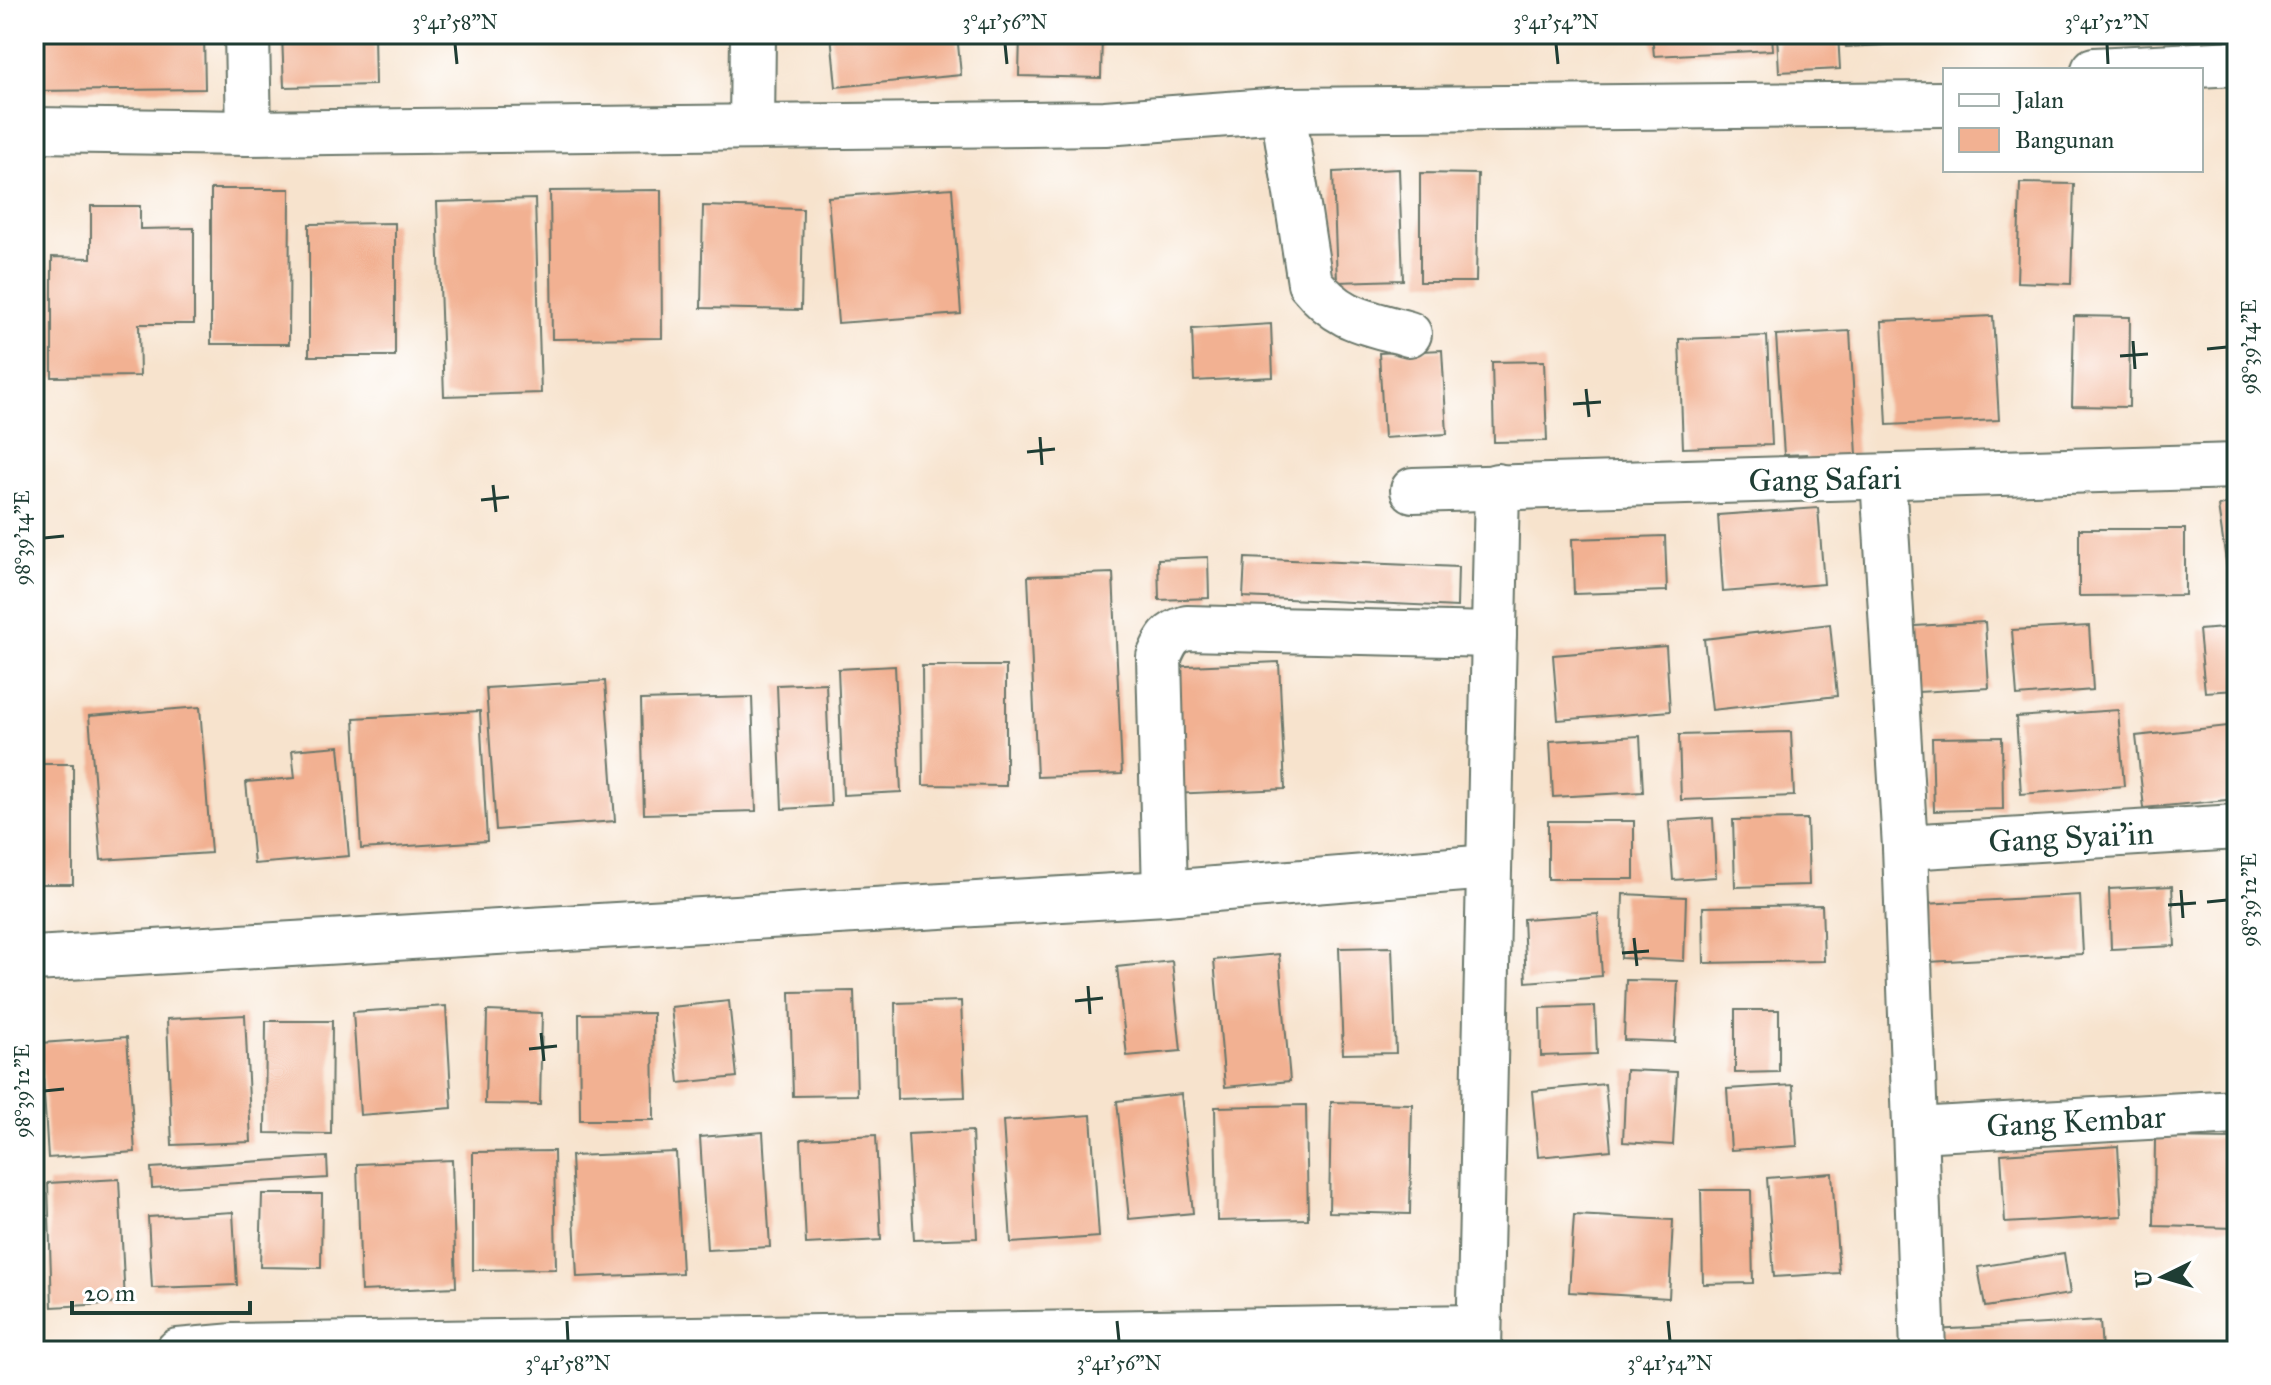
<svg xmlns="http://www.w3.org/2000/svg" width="2271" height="1385" font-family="'IM FELL Great Primer',serif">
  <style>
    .building { fill: #f2b192 }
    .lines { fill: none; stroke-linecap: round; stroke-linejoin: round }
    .minor-casing { stroke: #6b776a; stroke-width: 48 }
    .minor { stroke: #fff; stroke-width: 44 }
    .ticks { fill: none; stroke: #1f3d34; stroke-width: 3 }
    .labels { text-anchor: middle; stroke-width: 8; stroke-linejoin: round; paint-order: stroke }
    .street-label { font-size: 32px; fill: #1f3d34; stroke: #fff }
    .neatline { fill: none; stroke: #1f3d34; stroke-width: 3 }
    .ticks-label { font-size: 20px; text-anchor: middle; fill: #1f3d34 }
  </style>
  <rect width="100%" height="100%" fill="#fff"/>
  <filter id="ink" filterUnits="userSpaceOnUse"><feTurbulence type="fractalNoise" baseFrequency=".0125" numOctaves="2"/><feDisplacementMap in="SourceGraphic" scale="16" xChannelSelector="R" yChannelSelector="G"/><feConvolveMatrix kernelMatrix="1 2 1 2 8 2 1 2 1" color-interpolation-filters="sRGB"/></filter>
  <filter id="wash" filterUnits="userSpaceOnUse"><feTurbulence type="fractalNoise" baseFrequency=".006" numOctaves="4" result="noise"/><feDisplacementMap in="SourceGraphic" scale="32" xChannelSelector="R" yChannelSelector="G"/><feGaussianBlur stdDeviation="1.8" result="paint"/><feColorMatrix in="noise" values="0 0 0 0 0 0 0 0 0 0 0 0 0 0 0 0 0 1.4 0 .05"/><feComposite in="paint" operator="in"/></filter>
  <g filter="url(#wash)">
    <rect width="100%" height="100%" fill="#f7e3cd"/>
    <g id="blocks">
      <!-- building -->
      <g class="building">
        <path d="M34,34H204L205,89L34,91Z"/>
        <path d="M282,34H374L375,85L284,87Z"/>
        <path d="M831,34H957L961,75L836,87Z"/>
        <path d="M1020,34H1102L1101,78L1019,76Z"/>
        <path d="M1652,34H1772L1773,50L1654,56Z"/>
        <path d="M1777,34H1838L1840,69L1779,72Z"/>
        <path d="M1845,34H1946L1947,42L1846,47Z"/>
        <path d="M1399,169L1403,280L1337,282L1333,172Z"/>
        <path d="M1420,173L1478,174L1476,282H1420Z"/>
        <path d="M2020,183L2074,184L2071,284L2017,282Z"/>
        <path d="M952,188L961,314L838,323L828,197Z"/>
        <path d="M211,189H290L289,344H211Z"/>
        <path d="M661,190L662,338L552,339L550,191Z"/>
        <path d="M535,199L541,393L444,396L437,202Z"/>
        <path d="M91,206H140V229L194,228V324H139L140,376L52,377V257L91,258Z"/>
        <path d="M703,206L803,209L801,310L701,308Z"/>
        <path d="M395,223V356H309V224Z"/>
        <path d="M1993,316L1999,420L1887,425L1882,321Z"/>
        <path d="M2074,316L2130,317L2129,407L2072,406Z"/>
        <path d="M1271,324L1273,377L1194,381L1192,329Z"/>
        <path d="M1850,331L1858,473L1808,476L1807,454L1784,455L1776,335Z"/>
        <path d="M1767,336L1772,445L1683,448L1679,339Z"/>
        <path d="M1442,350L1447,434L1384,438L1379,353Z"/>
        <path d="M1544,361L1547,441L1494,442L1492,362Z"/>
        <path d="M2237,503V566L2227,568L2218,506Z"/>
        <path d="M1818,508L1824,584L1723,592L1718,515Z"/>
        <path d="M2079,529H2185V595L2079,596Z"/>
        <path d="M1665,536L1667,591L1574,594L1572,539Z"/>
        <path d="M1208,557L1209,598L1159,600L1158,559Z"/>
        <path d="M1245,558L1458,567L1457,607L1243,597Z"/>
        <path d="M1113,573L1122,774L1037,777L1028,576Z"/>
        <path d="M1985,622L1989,688L1918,692L1915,626Z"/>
        <path d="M1830,624L1837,696L1712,710L1704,639Z"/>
        <path d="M2089,626L2093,690L2017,696L2012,630Z"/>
        <path d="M2237,627V690L2205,692L2199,630Z"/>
        <path d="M1666,646L1670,711L1558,720L1553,655Z"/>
        <path d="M1279,662L1285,789L1171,794L1165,667Z"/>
        <path d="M895,666L901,792L843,795L838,669Z"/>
        <path d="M922,666H1006V786L923,785Z"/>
        <path d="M605,681L615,821L496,830L486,688Z"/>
        <path d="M826,683L831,806L782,809L777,685Z"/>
        <path d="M752,697L756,811L644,814L641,700Z"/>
        <path d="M200,707L211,853L101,860L89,716Z"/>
        <path d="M2118,710L2124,786L2021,794L2016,717Z"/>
        <path d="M480,711L487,841L361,849L354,718Z"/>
        <path d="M2237,725V799L2144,808L2136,736Z"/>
        <path d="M1791,732L1794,796L1681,800L1679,735Z"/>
        <path d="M1640,736L1643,792L1553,797L1550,741Z"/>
        <path d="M2002,737L2003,809L1934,811L1932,738Z"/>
        <path d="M339,746L349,856L254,864L246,782L295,778L292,750Z"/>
        <rect x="34" y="764" width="39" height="120"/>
        <path d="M1713,818L1716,877L1673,880L1669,821Z"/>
        <path d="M1807,819L1809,885L1735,887L1733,820Z"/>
        <rect x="1548" y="821" width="86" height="58"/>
        <path d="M2231,836H2237V906H2235Z"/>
        <path d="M2172,886L2175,946L2111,949L2109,889Z"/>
        <path d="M1623,894L1686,897L1684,961L1621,958Z"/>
        <path d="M2080,895L2083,954L1928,962L1925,904Z"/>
        <path d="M1822,905L1824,961L1704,963L1703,907Z"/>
        <path d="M1598,914L1602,976L1526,982L1523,919Z"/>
        <path d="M1392,947L1396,1053L1343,1054L1339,948Z"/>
        <path d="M1279,954L1290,1081L1225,1087L1214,960Z"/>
        <path d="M1172,961L1181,1051L1127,1056L1117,967Z"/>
        <path d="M1626,980L1678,981L1675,1042L1624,1040Z"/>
        <path d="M854,991L857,1095L793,1096L790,992Z"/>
        <path d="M729,1001L737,1077L679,1083L671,1007Z"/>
        <path d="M961,1001L965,1097L897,1099L895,1003Z"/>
        <path d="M446,1006L452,1108L360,1115L353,1012Z"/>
        <path d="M1595,1006L1597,1054L1541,1056L1540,1008Z"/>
        <path d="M1735,1010H1779V1072L1735,1073Z"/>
        <path d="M487,1011L542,1013L540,1105L485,1104Z"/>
        <path d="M653,1013L654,1120H580L579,1014Z"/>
        <path d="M245,1015L251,1142L172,1145L167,1019Z"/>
        <path d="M266,1021H332L331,1134L265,1133Z"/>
        <path d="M127,1037L135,1152L48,1158L41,1043Z"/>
        <path d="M1626,1070L1677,1072L1673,1145L1623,1142Z"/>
        <path d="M1605,1084L1611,1150L1538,1157L1532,1091Z"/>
        <path d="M1793,1085L1797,1146L1731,1150L1727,1089Z"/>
        <path d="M1181,1094L1193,1213L1129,1219L1117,1101Z"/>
        <path d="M1331,1102L1412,1104L1410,1214L1329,1212Z"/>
        <path d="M1306,1105L1308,1219L1217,1221L1215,1107Z"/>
        <path d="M1091,1115L1099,1237L1011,1243L1003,1121Z"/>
        <path d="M972,1131L977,1238L914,1240L908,1134Z"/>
        <path d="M763,1132L770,1247L707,1250L700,1137Z"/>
        <path d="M876,1135L881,1240L806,1244L801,1139Z"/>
        <path d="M2155,1138L2237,1139V1228L2154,1226Z"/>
        <path d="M2118,1146L2122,1216L2005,1223L2001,1154Z"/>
        <path d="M554,1151L556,1269L473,1270V1152Z"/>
        <path d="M676,1152L682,1273L577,1277L571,1156Z"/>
        <path d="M327,1157L328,1178L152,1188L151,1168Z"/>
        <path d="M452,1160L456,1287L361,1291L357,1164Z"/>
        <path d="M1832,1173L1839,1273L1774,1277L1767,1178Z"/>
        <path d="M119,1179L125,1303L52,1307L48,1183Z"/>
        <path d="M1701,1190H1751L1753,1283L1703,1284Z"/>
        <path d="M262,1194H322L321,1268L260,1267Z"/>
        <path d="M233,1212L237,1285L152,1288L148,1217Z"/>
        <path d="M1574,1215L1673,1220L1669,1298L1569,1292Z"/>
        <path d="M2064,1253L2070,1294L1985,1307L1978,1267Z"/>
        <path d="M2100,1321L2102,1351H1935L1933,1330Z"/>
        <path d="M1833,1343V1351H1723V1345Z"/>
      </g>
    </g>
  </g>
  <g filter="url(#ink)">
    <use href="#blocks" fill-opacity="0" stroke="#6b776a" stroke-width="2"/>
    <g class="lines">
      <defs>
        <g id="minor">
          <path d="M247,34L249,133"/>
          <path d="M2094,70L2237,63"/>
          <path d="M1283,110L1310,283C1341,321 1364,321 1409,334"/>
          <path d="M752,127L753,34"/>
          <path d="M34,130L249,133L1105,123L1283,110L1945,104"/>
          <path d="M1883,477L1905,847L1923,1351"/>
          <path d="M1413,490L2237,466"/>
          <path d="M1905,847L2237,827"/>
          <path d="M1165,893L1159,657C1166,641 1169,633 1187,628L1494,635"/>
          <path d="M34,959L1165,893L1489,867"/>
          <path d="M1916,1130L2237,1112"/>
          <path d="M178,1351L234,1346L1477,1327"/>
          <path d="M1479,1351L1497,486"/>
        </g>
      </defs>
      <!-- minor casing -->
      <use href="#minor" class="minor-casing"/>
      <!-- minor -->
      <use href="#minor" class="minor"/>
    </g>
  </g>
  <!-- ticks -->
  <path class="ticks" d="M455,44L457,64M1005,44L1007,64M1556,44L1558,64M2107,44L2108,64M2133,341L2135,369M2207,349L2227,347M2120,356L2148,354M1586,389L1589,417M1573,404L1601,402M1040,437L1042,465M1027,452L1055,449M493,485L496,512M481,500L509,497M44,538L64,536M2181,890L2183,918M2207,902L2227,900M2168,905L2196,903M1634,938L1637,966M1622,953L1649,951M1088,986L1090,1014M1075,1001L1103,998M541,1033L544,1061M529,1049L557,1046M44,1091L64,1089M567,1321L568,1341M1117,1321L1119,1341M1668,1321L1670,1341"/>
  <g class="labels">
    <!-- street labels -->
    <g class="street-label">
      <text transform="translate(1825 479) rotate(-1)" y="11">Gang Safari</text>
      <text transform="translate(2071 837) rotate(-3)" y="11">Gang Syai'in</text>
      <text transform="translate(2076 1121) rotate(-3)" y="11">Gang Kembar</text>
    </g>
  </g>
  <!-- margin -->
  <rect width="2271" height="1385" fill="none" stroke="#fff" stroke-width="88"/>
  <!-- legend -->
  <rect x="1943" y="68" width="260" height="104" fill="#ffffff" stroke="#a5b1ae" stroke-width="2"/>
  <rect x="1959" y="94" width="40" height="12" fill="#ffffff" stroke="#a5b1ae" stroke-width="2"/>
  <text x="2015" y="108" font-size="24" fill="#1f3d34">Jalan</text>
  <rect x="1959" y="128" width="40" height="24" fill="#f2b192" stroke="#a5b1ae" stroke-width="2"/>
  <text x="2015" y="148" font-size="24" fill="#1f3d34">Bangunan</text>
  <!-- north arrow -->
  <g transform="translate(2163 1277) rotate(265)" stroke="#ffffff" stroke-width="6" paint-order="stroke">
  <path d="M0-6L14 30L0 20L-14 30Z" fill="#1f3d34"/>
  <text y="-12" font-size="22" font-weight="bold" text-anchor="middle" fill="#1f3d34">U</text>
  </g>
  <!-- scale -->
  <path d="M72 1301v12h178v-12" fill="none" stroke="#1f3d34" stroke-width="4"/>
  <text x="84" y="1301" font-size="24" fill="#1f3d34" stroke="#ffffff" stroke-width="6" paint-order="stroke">20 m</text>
  <rect x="44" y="44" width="2183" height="1297" class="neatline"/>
  <g class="ticks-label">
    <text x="455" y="29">3°41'58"N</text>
    <text x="1005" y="29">3°41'56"N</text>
    <text x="1556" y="29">3°41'54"N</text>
    <text x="2107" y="29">3°41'52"N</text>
    <text transform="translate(2249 347) rotate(-90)" y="7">98°39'14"E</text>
    <text transform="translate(22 538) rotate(-90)" y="7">98°39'14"E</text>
    <text transform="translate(2249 900) rotate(-90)" y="7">98°39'12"E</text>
    <text transform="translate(22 1091) rotate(-90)" y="7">98°39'12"E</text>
    <text x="568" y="1370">3°41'58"N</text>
    <text x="1119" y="1370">3°41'56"N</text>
    <text x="1670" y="1370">3°41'54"N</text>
  </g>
</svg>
